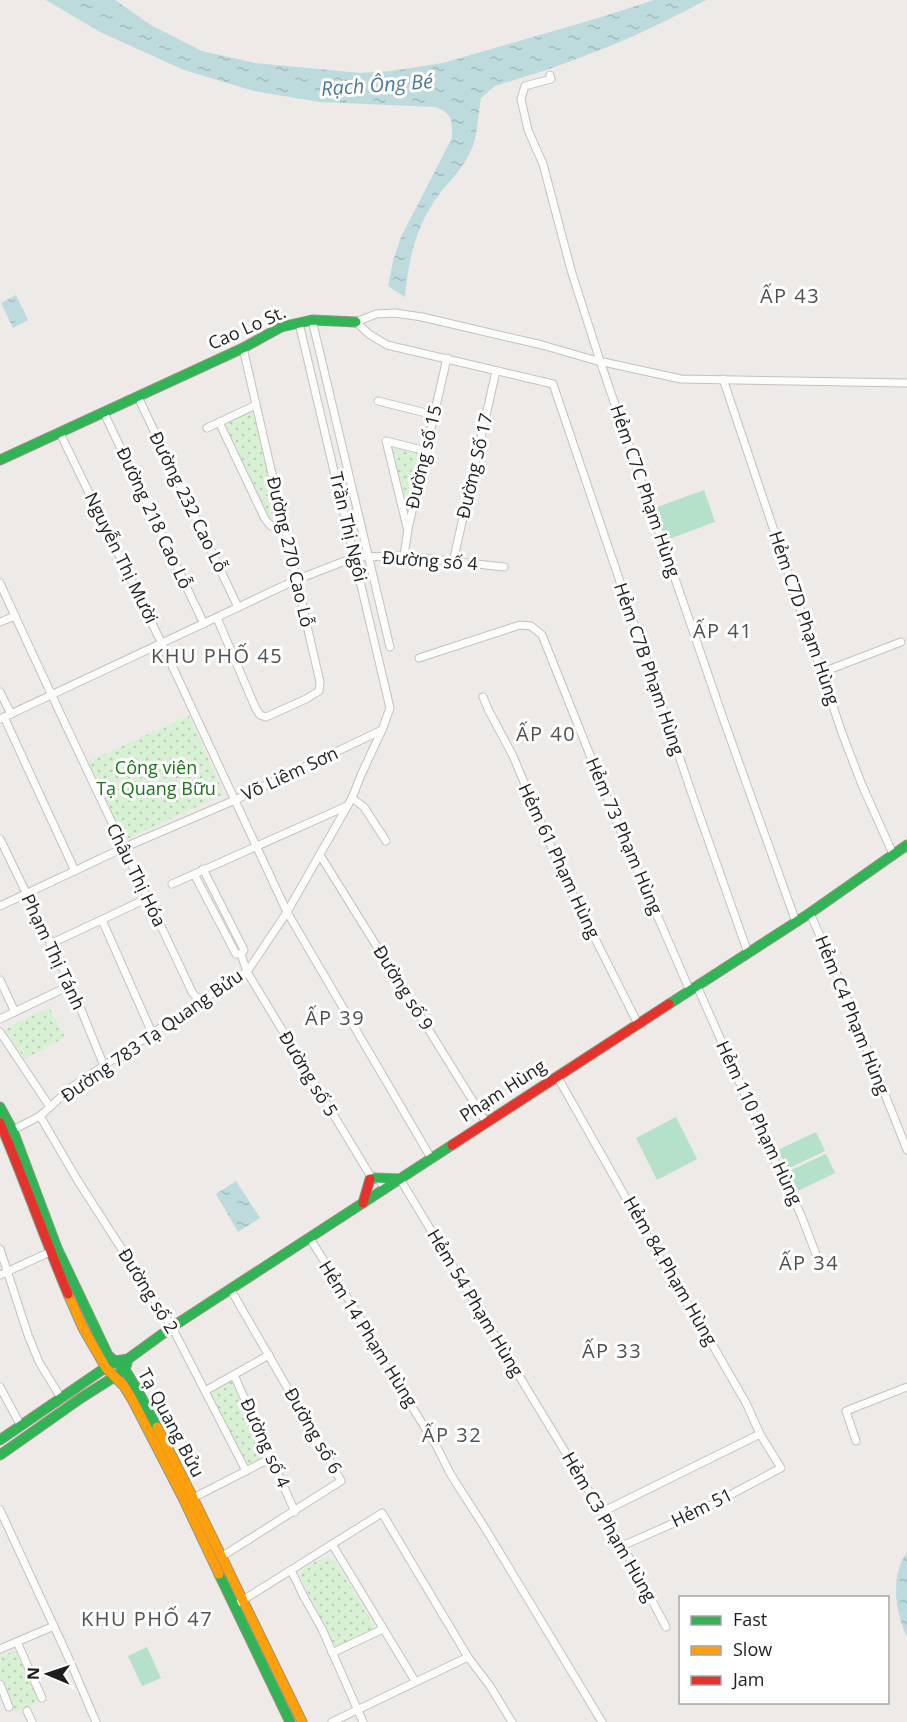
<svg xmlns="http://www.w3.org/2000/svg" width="907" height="1722" font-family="'Open Sans',sans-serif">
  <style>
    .park { fill: url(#park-dots) }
    .pitch { fill: #b5e0c9 }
    .water { fill: url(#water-ripples) }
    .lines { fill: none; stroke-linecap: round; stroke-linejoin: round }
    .street-casing { stroke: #c4c2c1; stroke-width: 9 }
    .fast-casing { stroke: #969480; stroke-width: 11 }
    .slow-casing { stroke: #969480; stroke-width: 11 }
    .jam-casing { stroke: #969480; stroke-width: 11 }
    .street { stroke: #fcfcfb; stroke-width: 7 }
    .fast { stroke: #30b455; stroke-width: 9 }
    .slow { stroke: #ff9f0a; stroke-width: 9 }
    .jam { stroke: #e5322d; stroke-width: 9 }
    .labels { text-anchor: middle; stroke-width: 6; stroke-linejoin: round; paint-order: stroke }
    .street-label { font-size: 18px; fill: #1e1e1e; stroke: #fff }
    .park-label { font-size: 18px; fill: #157613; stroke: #fff }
    .water-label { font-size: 20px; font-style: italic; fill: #4b7999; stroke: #fff }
    .neighbourhood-label { font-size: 20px; letter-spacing: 1.5px; fill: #515151; stroke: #fff }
  </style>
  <defs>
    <pattern id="park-dots" width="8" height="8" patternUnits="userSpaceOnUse" patternTransform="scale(1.5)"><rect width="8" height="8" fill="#d8f1d4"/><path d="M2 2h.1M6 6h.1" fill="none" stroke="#b9ceb6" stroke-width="1.8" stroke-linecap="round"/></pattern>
    <pattern id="water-ripples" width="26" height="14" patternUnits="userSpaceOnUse" patternTransform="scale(1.5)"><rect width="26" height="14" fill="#bddadd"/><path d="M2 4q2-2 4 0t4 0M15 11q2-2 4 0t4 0" fill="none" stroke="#a2bbbd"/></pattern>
  </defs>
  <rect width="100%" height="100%" fill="#edeae7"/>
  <!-- park -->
  <g class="park">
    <path d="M249,411L254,416L277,515L272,519L268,517L222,423Z"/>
    <path d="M388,443L422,453L408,513L405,515Z"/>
    <path d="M189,716L224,794L123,841L87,762Z"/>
    <path d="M49,1007L65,1037L25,1059L4,1030Z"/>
    <path d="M231,1376L269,1456L247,1470L210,1391Z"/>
    <path d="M326,1557H330L336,1562L374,1626L373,1631L338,1647L333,1645L300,1575C305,1566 317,1561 326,1557Z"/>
    <path d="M16,1650L39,1702L15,1713L0,1678V1657Z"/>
  </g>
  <!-- pitch -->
  <g class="pitch">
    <path d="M704,490L715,522L666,540L655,508Z"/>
    <path d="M676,1117L697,1159L657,1180L636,1138Z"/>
    <path d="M816,1132L825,1151L787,1169L778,1150Z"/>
    <path d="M826,1154L835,1173L796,1192L787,1172Z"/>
    <path d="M147,1647L161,1678L142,1686L128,1656Z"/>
  </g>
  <!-- water -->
  <g class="water">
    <path d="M46,0H115L151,25L202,51L255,63L360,73L391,71L443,63L595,19L654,0H706C665,22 623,42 579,58C552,69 523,77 495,86L481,98C478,113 478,134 472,148C465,166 452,178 440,193C417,223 408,259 405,297L388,286L393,261L401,237L452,138C452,121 453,113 435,107L320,102L254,91L184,70L100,32Z"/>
    <path d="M16,295L28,320L13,328L1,303Z"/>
    <path d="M236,1181L260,1218L238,1232L216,1194Z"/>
    <path d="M907,1552V1637C895,1612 890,1576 907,1552Z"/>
  </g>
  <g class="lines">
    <defs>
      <g id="street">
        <path d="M550,75L551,79L525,86L521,99L528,130L543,164L571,270L600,361L723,718L796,922"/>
        <path d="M312,320L390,647"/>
        <path d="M723,379L842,733L862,785L893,854"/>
        <path d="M138,397L238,607"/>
        <path d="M378,401L434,415"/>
        <path d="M104,413L204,624"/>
        <path d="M219,422L265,519L271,526H283"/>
        <path d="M207,428L256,405"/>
        <path d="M60,433L162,644L287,912L431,1158"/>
        <path d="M407,527L386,441L426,451"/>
        <path d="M404,556L408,529L447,358"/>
        <path d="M453,562L496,371"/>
        <path d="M0,583C62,720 128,855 192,992L196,997L202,1000"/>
        <path d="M217,618L256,709L260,715L266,717L306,699L319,691L320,682L243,348"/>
        <path d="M0,622L15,616"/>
        <path d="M419,658L520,625L531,626L542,635L618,825L690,991"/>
        <path d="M823,672L901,642"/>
        <path d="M0,692L11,714"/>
        <path d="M483,697L489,711L513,756L563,875L638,1024"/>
        <path d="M4,717L75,871"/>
        <path d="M0,719L296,580L355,557L404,556L504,567"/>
        <path d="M352,798L364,807L386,841"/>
        <path d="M0,839L71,985L104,1066"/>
        <path d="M320,855L486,1122"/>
        <path d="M203,869L244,950L241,954L247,972L370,1175L380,1181L385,1189"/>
        <path d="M194,874L236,954H241"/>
        <path d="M172,884L347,806"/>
        <path d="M0,906L123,848L235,800L382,730"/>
        <path d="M810,913L844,991L907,1150"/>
        <path d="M102,920L152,1033"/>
        <path d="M50,944L148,898"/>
        <path d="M748,953L693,797L553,384L387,345L369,334L356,322L376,314L395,313L422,317L542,345L594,360L681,379L907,383"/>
        <path d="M0,980L15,1012"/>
        <path d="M697,986L766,1142L801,1215L819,1262"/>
        <path d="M0,1019L71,985"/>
        <path d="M0,1032L50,1107"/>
        <path d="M557,1076L669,1274L708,1337L746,1403L760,1434L781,1468L692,1515L622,1546"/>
        <path d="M40,1116L78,1181L172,1327L246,1471"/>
        <path d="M9,1132L40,1116L72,1087L202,1000L247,972L287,912L352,798L361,775L382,730L390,708L299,323"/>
        <path d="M400,1179L630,1559L666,1627"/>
        <path d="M309,1237L359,1316L383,1361L436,1445L451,1475L485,1528L602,1722"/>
        <path d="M0,1249L28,1335L39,1362L61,1398"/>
        <path d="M0,1275L52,1251"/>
        <path d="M234,1375L295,1512"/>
        <path d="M0,1387L21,1426"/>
        <path d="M205,1391L269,1355"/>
        <path d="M856,1441L846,1411L907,1387"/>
        <path d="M193,1498L271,1458"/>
        <path d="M0,1510L70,1661L96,1722"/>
        <path d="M602,1512L760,1434"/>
        <path d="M332,1544L415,1681"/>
        <path d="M221,1557L341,1481L231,1290"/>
        <path d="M291,1570L304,1597L322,1629L363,1722"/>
        <path d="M240,1602L382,1513L468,1657L490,1686L512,1722"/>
        <path d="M17,1642L42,1698"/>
        <path d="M0,1649L54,1626"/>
        <path d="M332,1653L383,1629"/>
        <path d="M0,1684L9,1707"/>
        <path d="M27,1711L32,1722"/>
        <path d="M332,1722L468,1657"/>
      </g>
      <g id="fast">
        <path d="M0,460L243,348L281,327L312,320L356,322"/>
        <path d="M669,1004L810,913L907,845"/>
        <path d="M0,1107L13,1131L57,1248L108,1355L125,1370L137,1389L157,1427"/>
        <path d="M374,1178L400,1179"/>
        <path d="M0,1440L115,1361L128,1359L172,1327L452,1145"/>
        <path d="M0,1455L81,1398L125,1370L128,1359"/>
        <path d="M219,1574L290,1722"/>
      </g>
      <g id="slow">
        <path d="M68,1294L83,1328L106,1368L124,1386L132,1399L183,1498L219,1574"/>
        <path d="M157,1427L193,1498L302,1722"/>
      </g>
      <g id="jam">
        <path d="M0,1123C24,1179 44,1237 68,1294"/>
        <path d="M452,1145L669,1004"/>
        <path d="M363,1203L370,1179"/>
      </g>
    </defs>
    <!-- street casing -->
    <use href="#street" class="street-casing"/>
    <!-- fast casing -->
    <use href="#fast" class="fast-casing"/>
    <!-- slow casing -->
    <use href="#slow" class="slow-casing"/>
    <!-- jam casing -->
    <use href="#jam" class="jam-casing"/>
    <!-- street -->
    <use href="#street" class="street"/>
    <!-- fast -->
    <use href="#fast" class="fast"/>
    <!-- slow -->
    <use href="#slow" class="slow"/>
    <!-- jam -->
    <use href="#jam" class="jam"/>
  </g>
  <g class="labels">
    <!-- street labels -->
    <g class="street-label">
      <text transform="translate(247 328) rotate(-24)" y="6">Cao Lo St.</text>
      <text transform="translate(424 457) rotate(-77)" y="6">Đường số 15</text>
      <text transform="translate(475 466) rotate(-77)" y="6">Đường Số 17</text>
      <text transform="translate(645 491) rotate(71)" y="6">Hẻm C7C Phạm Hùng</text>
      <text transform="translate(188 502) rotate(64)" y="6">Đường 232 Cao Lỗ</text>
      <text transform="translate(154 518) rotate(65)" y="6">Đường 218 Cao Lỗ</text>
      <text transform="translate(348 527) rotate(77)" y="6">Trần Thị Ngôi</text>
      <text transform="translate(290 552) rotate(77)" y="6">Đường 270 Cao Lỗ</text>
      <text transform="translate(121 558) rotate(64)" y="6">Nguyễn Thị Mười</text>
      <text transform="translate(430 561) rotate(4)" y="6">Đường số 4</text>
      <text transform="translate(804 618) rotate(71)" y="6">Hẻm C7D Phạm Hùng</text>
      <text transform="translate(649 669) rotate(71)" y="6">Hẻm C7B Phạm Hùng</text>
      <text transform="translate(290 774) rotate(-25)" y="6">Võ Liêm Sơn</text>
      <text transform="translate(624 836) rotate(67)" y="6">Hẻm 73 Phạm Hùng</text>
      <text transform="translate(559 861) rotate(65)" y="6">Hẻm 61 Phạm Hùng</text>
      <text transform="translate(136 875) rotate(64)" y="6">Châu Thị Hóa</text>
      <text transform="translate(53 952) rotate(65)" y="6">Phạm Thị Tánh</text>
      <text transform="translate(403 988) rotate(58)" y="6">Đường số 9</text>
      <text transform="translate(852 1015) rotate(68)" y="6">Hẻm C4 Phạm Hùng</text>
      <text transform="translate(152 1036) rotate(-35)" y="6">Đường 783 Tạ Quang Bửu</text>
      <text transform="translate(308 1074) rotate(59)" y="6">Đường số 5</text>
      <text transform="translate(503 1091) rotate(-33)" y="6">Phạm Hùng</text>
      <text transform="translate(759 1123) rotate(65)" y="6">Hẻm 110 Phạm Hùng</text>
      <text transform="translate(670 1271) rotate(60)" y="6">Hẻm 84 Phạm Hùng</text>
      <text transform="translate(148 1291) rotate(58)" y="6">Đường số 2</text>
      <text transform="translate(475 1303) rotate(59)" y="6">Hẻm 54 Phạm Hùng</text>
      <text transform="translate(368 1334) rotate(58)" y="6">Hẻm 14 Phạm Hùng</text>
      <text transform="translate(171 1423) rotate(62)" y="6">Tạ Quang Bửu</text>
      <text transform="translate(313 1431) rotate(60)" y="6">Đường số 6</text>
      <text transform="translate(265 1443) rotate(66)" y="6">Đường số 4</text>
      <text transform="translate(702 1508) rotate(-26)" y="6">Hẻm 51</text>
      <text transform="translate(609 1527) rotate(60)" y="6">Hẻm C3 Phạm Hùng</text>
    </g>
    <!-- park labels -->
    <g class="park-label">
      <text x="156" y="774">Công viên<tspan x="156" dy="21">Tạ Quang Bữu</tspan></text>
    </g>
    <!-- water labels -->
    <g class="water-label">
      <text transform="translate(377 85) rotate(-4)" y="7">Rạch Ông Bé</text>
    </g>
    <!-- neighbourhood labels -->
    <g class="neighbourhood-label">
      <text x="790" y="303">ẤP 43</text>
      <text x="723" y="638">ẤP 41</text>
      <text x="217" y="663">KHU PHỐ 45</text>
      <text x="546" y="741">ẤP 40</text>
      <text x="335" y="1025">ẤP 39</text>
      <text x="809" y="1270">ẤP 34</text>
      <text x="612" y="1358">ẤP 33</text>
      <text x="452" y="1442">ẤP 32</text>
      <text x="147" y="1626">KHU PHỐ 47</text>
    </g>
  </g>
  <!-- legend -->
  <rect x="679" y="1596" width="210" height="108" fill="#ffffff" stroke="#a5a5a5" stroke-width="1.5"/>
  <rect x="691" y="1616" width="30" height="9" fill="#30b455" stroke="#a5a5a5" stroke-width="1.5"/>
  <text x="733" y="1626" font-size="18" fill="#1e1e1e">Fast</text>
  <rect x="691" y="1646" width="30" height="9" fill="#ff9f0a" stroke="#a5a5a5" stroke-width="1.5"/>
  <text x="733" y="1656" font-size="18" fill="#1e1e1e">Slow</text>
  <rect x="691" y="1676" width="30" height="9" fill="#e5322d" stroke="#a5a5a5" stroke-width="1.5"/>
  <text x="733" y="1686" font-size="18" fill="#1e1e1e">Jam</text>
  <!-- north arrow -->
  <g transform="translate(48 1674) rotate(272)" stroke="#ffffff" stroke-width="4.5" paint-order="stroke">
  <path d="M0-4.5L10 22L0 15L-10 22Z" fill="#1e1e1e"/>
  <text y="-9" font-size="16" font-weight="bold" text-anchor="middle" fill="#1e1e1e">N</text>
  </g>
</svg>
